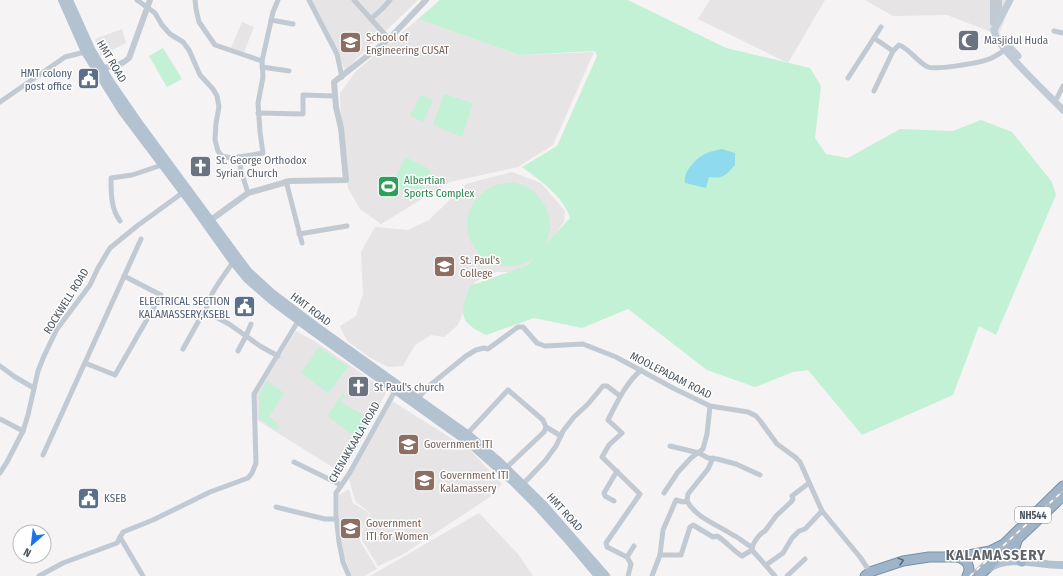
<svg xmlns="http://www.w3.org/2000/svg" width="1063" height="576" font-family="'Fira Sans Condensed',sans-serif">
  <style>
    .education { fill: #e6e4e5 }
    .green { fill: #c3f1d5 }
    .water { fill: #90daee }
    .lines { fill: none; stroke-linecap: round; stroke-linejoin: round }
    .trunk-casing { stroke: #7690ad; stroke-width: 11 }
    .minor { stroke: #c1cad2; stroke-width: 5 }
    .tertiary { stroke: #c1cad2; stroke-width: 6 }
    .secondary { stroke: #c1cbd6; stroke-width: 7 }
    .primary { stroke: #b3c2d1; stroke-width: 8 }
    .trunk { stroke: #9fb4c9; stroke-width: 9 }
    .rail-casing { stroke: #b5b8bd; stroke-width: 3 }
    .rail { stroke: #fff; stroke-width: 1.5; stroke-dasharray: 4.5; stroke-linecap: butt }
    .oneway { stroke: #5b6976 }
    .labels { text-anchor: middle; stroke-width: 3; stroke-linejoin: round; paint-order: stroke }
    .shield { fill: #fff; stroke: #808990; stroke-width: 1 }
    .shield-label { font-size: 10px; font-weight: bold; fill: #4a5661 }
    .education-label { font-size: 11px; fill: #785e54; stroke: #fff; text-anchor: start }
    .worship-label { font-size: 11px; fill: #5b616d; stroke: #fff; text-anchor: start }
    .street-label { font-size: 11px; fill: #4a5661; stroke: #fff }
    .service-label { font-size: 11px; fill: #4e5e75; stroke: #fff; text-anchor: end }
    .leisure-label { font-size: 11px; fill: #27864d; stroke: #fff; text-anchor: start }
    .district-label { font-size: 15px; font-weight: bold; letter-spacing: 1px; fill: #5f6368; stroke: #fff }
  </style>
  <rect width="100%" height="100%" fill="#f5f3f3"/>
  <!-- education -->
  <g class="education">
    <path d="M310,0H418L345,70L337,51Z"/>
    <path d="M710,0H825L788,63L698,19Z"/>
    <path d="M865,0H1012L999,35L947,15L893,16Z"/>
    <path d="M418,19L519,55L594,52L553,145L518,167L450,182L381,224L360,209L348,188L342,146L340,93L356,71Z"/>
    <path d="M242,22L254,27L244,52L231,48Z"/>
    <path d="M122,29L126,43L101,56L95,39Z"/>
    <path d="M512,172L541,183L565,211L564,222L537,260L516,272H496L475,282L458,325L444,337L431,335L415,345L403,366L388,367L369,357L347,341L340,326L356,316L363,294L361,252L375,227L408,230L429,220L466,184Z"/>
    <path d="M296,331L316,342L387,391L359,445L342,473L257,420L256,395Z"/>
    <path d="M392,401L470,450L502,484L490,497L402,555L378,566L362,540V532L370,513L355,501L349,479L358,461Z"/>
    <path d="M349,489L353,503L369,513L360,534V541L377,569L364,576H352L344,555L339,525V495Z"/>
    <path d="M479,513L518,554L533,576H370Z"/>
  </g>
  <!-- green -->
  <g class="green">
    <path d="M440,0H628L726,48L810,68L821,86L815,138L826,154L848,158L900,129L953,131L981,120L1012,132L1052,182L1056,195L996,335L979,326L953,395L862,435L808,370L793,372L755,387L707,370L628,309L582,328L534,318L486,335C457,322 460,312 470,286L528,265L534,258C530,260 527,262 523,264C509,269 490,266 480,255C437,206 513,153 543,203C549,212 552,224 549,235C548,239 546,243 544,246L570,218C563,196 541,181 522,167L557,146L597,56L595,51L519,55L418,19Z"/>
    <path d="M163,48L182,79L167,87L149,56Z"/>
    <path d="M444,94L473,103L462,137L433,125Z"/>
    <path d="M421,95L433,100L423,122L410,116Z"/>
    <path d="M405,157L431,170L417,198L392,185Z"/>
    <path d="M319,347L348,367L328,393L301,373Z"/>
    <path d="M267,381L284,393L269,416L279,425L276,430L259,418V395Z"/>
    <path d="M343,393L345,395L341,402L370,419L360,441L328,416Z"/>
  </g>
  <!-- water -->
  <path class="water" d="M722,149L735,153V165C725,176 723,179 709,177L706,188L685,183C683,171 696,158 707,153C711,151 717,150 722,149Z"/>
  <g class="lines">
    <defs>
      <g id="trunk">
        <path d="M1017,541C1014,550 1012,557 1022,561"/>
        <path d="M958,557C967,560 972,567 967,576"/>
        <path d="M865,576L870,572L903,561L929,557H958L990,551L1004,544L1063,486"/>
        <path d="M979,576L1063,496"/>
      </g>
    </defs>
    <!-- trunk casing -->
    <use href="#trunk" class="trunk-casing"/>
    <!-- minor -->
    <g class="minor">
      <path d="M137,0L155,13L162,25L170,34L183,42L189,50L200,75L213,89L217,96L219,107L216,123L215,140L218,151L222,156L231,158L239,157"/>
      <path d="M195,0L196,9L199,22L215,45L262,61"/>
      <path d="M309,0L337,54L342,77"/>
      <path d="M354,0L389,39"/>
      <path d="M371,19L383,8L390,0"/>
      <path d="M271,20L293,24"/>
      <path d="M1054,31L1063,33"/>
      <path d="M874,38L893,51"/>
      <path d="M262,67L289,71"/>
      <path d="M848,78L881,27"/>
      <path d="M874,91L893,51L899,45C910,49 917,62 928,67C936,70 980,63 989,59C995,57 1000,53 1005,50"/>
      <path d="M1057,98L1063,86"/>
      <path d="M0,102L65,57L85,52"/>
      <path d="M258,113L303,114V95L335,96"/>
      <path d="M286,181L302,243"/>
      <path d="M248,193L241,171L239,157L263,153L260,132L258,103L263,77L262,61L273,12L278,0"/>
      <path d="M120,221C111,209 111,193 111,178L132,175L162,165"/>
      <path d="M299,234L347,226"/>
      <path d="M206,312C207,296 224,276 233,262"/>
      <path d="M183,349L203,313L206,312L229,324L246,336L251,324"/>
      <path d="M238,351L246,336L260,346L278,356"/>
      <path d="M85,363L115,375L161,295L124,276"/>
      <path d="M0,366L15,377L34,388"/>
      <path d="M417,399L429,386L466,356L476,350L484,348L488,349L518,327H523L537,343L545,346L583,344L616,357L673,388L710,406L748,412L756,416L761,422L777,444L795,457L800,462L822,511L860,557L870,572"/>
      <path d="M0,419L23,431"/>
      <path d="M467,434L508,390L543,420L546,427L561,436"/>
      <path d="M670,446L699,453L708,458L717,459L736,464L760,475"/>
      <path d="M43,455L141,239"/>
      <path d="M294,462L341,485"/>
      <path d="M506,468L544,432L546,427"/>
      <path d="M0,473L7,462L23,431L28,415L38,371L44,356L57,329L90,285L98,268L110,248L137,226L185,191"/>
      <path d="M523,484L545,461L556,446L563,431L574,417L588,404L603,386H607L620,396"/>
      <path d="M664,493L678,472L691,458L703,449L707,434L710,406"/>
      <path d="M614,501L605,496L604,493L617,471"/>
      <path d="M687,501C696,518 718,525 733,535C740,538 745,544 752,547"/>
      <path d="M276,507L325,519H336"/>
      <path d="M120,537L143,576"/>
      <path d="M752,550C752,544 759,534 765,531L776,516L791,502L793,499L792,496L809,483"/>
      <path d="M660,555L663,530L676,500L683,502L687,501L688,494L708,469L713,458"/>
      <path d="M627,557L634,546"/>
      <path d="M766,565L783,553L792,538L799,531L805,529L822,511"/>
      <path d="M39,576L63,563L117,543L123,532L153,520L210,492L248,478L252,473L256,463L254,394L300,318"/>
      <path d="M349,576L343,562L339,542L336,515V493L349,474L395,391"/>
      <path d="M628,576L631,564L627,557L607,547L606,543L640,494L602,457L609,445L622,433L608,420C617,402 626,383 641,370"/>
      <path d="M652,576L660,555H681L690,527L693,525L713,537L717,536C727,542 732,550 742,556L752,550L775,576"/>
      <path d="M787,576L805,559"/>
    </g>
    <!-- tertiary -->
    <g class="tertiary">
      <path d="M996,22L999,11V0"/>
      <path d="M993,23V0"/>
      <path d="M102,68C113,66 121,66 129,58L150,0"/>
      <path d="M208,222L248,193L290,181L346,180L341,128L336,107L334,82L389,39L426,0"/>
    </g>
    <!-- secondary -->
    <g class="secondary">
      <path d="M994,30C994,45 1050,96 1063,110"/>
      <path d="M994,30L1010,0"/>
      <path d="M1002,39L1018,56"/>
    </g>
    <!-- primary -->
    <g class="primary">
      <path d="M62,0L85,52L121,110L188,199L233,262L247,279L271,300L311,330L469,443L512,481L538,507L566,538L598,576"/>
      <path d="M69,0L91,49L110,81L141,126L248,271L272,293L317,327L470,436L500,462L543,504L606,576"/>
      <path d="M989,568C1012,554 1038,566 1063,565"/>
    </g>
    <!-- trunk -->
    <use href="#trunk" class="trunk"/>
    <defs>
      <path id="rail" d="M970,576L1063,491"/>
    </defs>
    <!-- rail casing -->
    <use href="#rail" class="rail-casing"/>
    <!-- rail -->
    <use href="#rail" class="rail"/>
  </g>
  <!-- one-way arrows -->
  <defs><path id="oneway-chevron" d="M-2-3.5L2.5 0L-2 3.5" fill="none" stroke-width="1.6" stroke-linecap="round" stroke-linejoin="round"/></defs>
  <use class="oneway" href="#oneway-chevron" transform="translate(901 561) rotate(-15)"/>
  <!-- icons -->
  <defs>
    <symbol id="mosque-square" viewBox="-11 -11 22 22"><rect x="-9" y="-9" width="18" height="18" rx="4" fill="#6b7280" stroke="#fff"/><path d="M3.5-4.9A6 6 0 1 0 3.5 4.9A5 5 0 1 1 3.5-4.9Z" fill="#fff"/></symbol>
    <symbol id="university-square" viewBox="-11 -11 22 22"><rect x="-9" y="-9" width="18" height="18" rx="4" fill="#8d6e63" stroke="#fff"/><path d="M0-5L7-2L0 1L-7-2ZM-4 1L0 2.5L4 1V4Q0 6-4 4Z" fill="#fff"/></symbol>
    <symbol id="civic-square" viewBox="-11 -11 22 22"><rect x="-9" y="-9" width="18" height="18" rx="4" fill="#5c6f8a" stroke="#fff"/><path d="M-.6-6.5H3V-4.5H.6V-3L4-1V1h2V6H-6V1h2V-1L-.6-3ZM-1.2 2.5V6h2.4V2.5Z" fill="#fff"/></symbol>
    <symbol id="church-square" viewBox="-11 -11 22 22"><rect x="-9" y="-9" width="18" height="18" rx="4" fill="#6b7280" stroke="#fff"/><path d="M-1.2-6h2.4v3.5h3.3v2.4h-3.3V6h-2.4V-.1h-3.3v-2.4h3.3Z" fill="#fff"/></symbol>
    <symbol id="stadium-square" viewBox="-11 -11 22 22"><rect x="-9" y="-9" width="18" height="18" rx="4" fill="#2e9e5b" stroke="#fff"/><path d="M0-5a6.5 5 0 1 0 0 10a6.5 5 0 1 0 0-10ZM-3.5-1.8h7v3.6h-7Z" fill="#fff"/></symbol>
  </defs>
  <g fill-rule="evenodd">
    <use href="#mosque-square" x="956" y="28" width="25" height="25"/>
    <use href="#university-square" x="338" y="30" width="25" height="25"/>
    <use href="#civic-square" x="76" y="66" width="25" height="25"/>
    <use href="#church-square" x="188" y="154" width="25" height="25"/>
    <use href="#stadium-square" x="376" y="174" width="25" height="25"/>
    <use href="#university-square" x="432" y="254" width="25" height="25"/>
    <use href="#civic-square" x="232" y="294" width="25" height="25"/>
    <use href="#church-square" x="346" y="374" width="25" height="25"/>
    <use href="#university-square" x="396" y="432" width="25" height="25"/>
    <use href="#university-square" x="412" y="468" width="25" height="25"/>
    <use href="#civic-square" x="76" y="486" width="25" height="25"/>
    <use href="#university-square" x="338" y="516" width="25" height="25"/>
  </g>
  <g class="labels">
    <!-- shield labels -->
    <rect class="shield" x="1015" y="507" width="36" height="16" rx="3"/>
    <g class="shield-label">
      <text x="1033" y="519">NH544</text>
    </g>
    <!-- education labels -->
    <g class="education-label">
      <text x="366" y="41">School of<tspan x="366" dy="13">Engineering CUSAT</tspan></text>
      <text x="460" y="264">St. Paul's<tspan x="460" dy="13">College</tspan></text>
      <text x="424" y="448">Government ITI</text>
      <text x="440" y="479">Government ITI<tspan x="440" dy="13">Kalamassery</tspan></text>
      <text x="366" y="527">Government<tspan x="366" dy="13">ITI for Women</tspan></text>
    </g>
    <!-- worship labels -->
    <g class="worship-label">
      <text x="984" y="44">Masjidul Huda</text>
      <text x="216" y="164">St. George Orthodox<tspan x="216" dy="13">Syrian Church</tspan></text>
      <text x="374" y="391">St Paul's church</text>
    </g>
    <!-- street labels -->
    <g class="street-label">
      <text transform="translate(112 61) rotate(59)" y="4">HMT ROAD</text>
      <text transform="translate(66 301) rotate(-58)" y="4">ROCKWELL ROAD</text>
      <text transform="translate(311 309) rotate(37)" y="4">HMT ROAD</text>
      <text transform="translate(671 375) rotate(27)" y="4">MOOLEPADAM ROAD</text>
      <text transform="translate(354 442) rotate(-60)" y="4">CHENAKKAALA ROAD</text>
      <text transform="translate(565 512) rotate(48)" y="4">HMT ROAD</text>
    </g>
    <!-- service labels -->
    <g class="service-label">
      <text x="72" y="77">HMT colony<tspan x="72" dy="13">post office</tspan></text>
      <text x="230" y="305">ELECTRICAL SECTION<tspan x="230" dy="13">KALAMASSERY,KSEBL</tspan></text>
      <text x="104" y="502" text-anchor="start">KSEB</text>
    </g>
    <!-- leisure labels -->
    <g class="leisure-label">
      <text x="404" y="184">Albertian<tspan x="404" dy="13">Sports Complex</tspan></text>
    </g>
    <!-- district labels -->
    <g class="district-label">
      <text x="996" y="560">KALAMASSERY</text>
    </g>
  </g>
  <!-- north arrow -->
  <g transform="translate(32 544) rotate(208)"><circle r="19" fill="#ffffff" stroke="#b7bbc0"/>
  <path d="M0-3L7 15L0 10L-7 15Z" fill="#1a73e8"/>
  <text y="-6" font-size="11" font-weight="bold" text-anchor="middle" fill="#4a5661">N</text>
  </g>
</svg>
